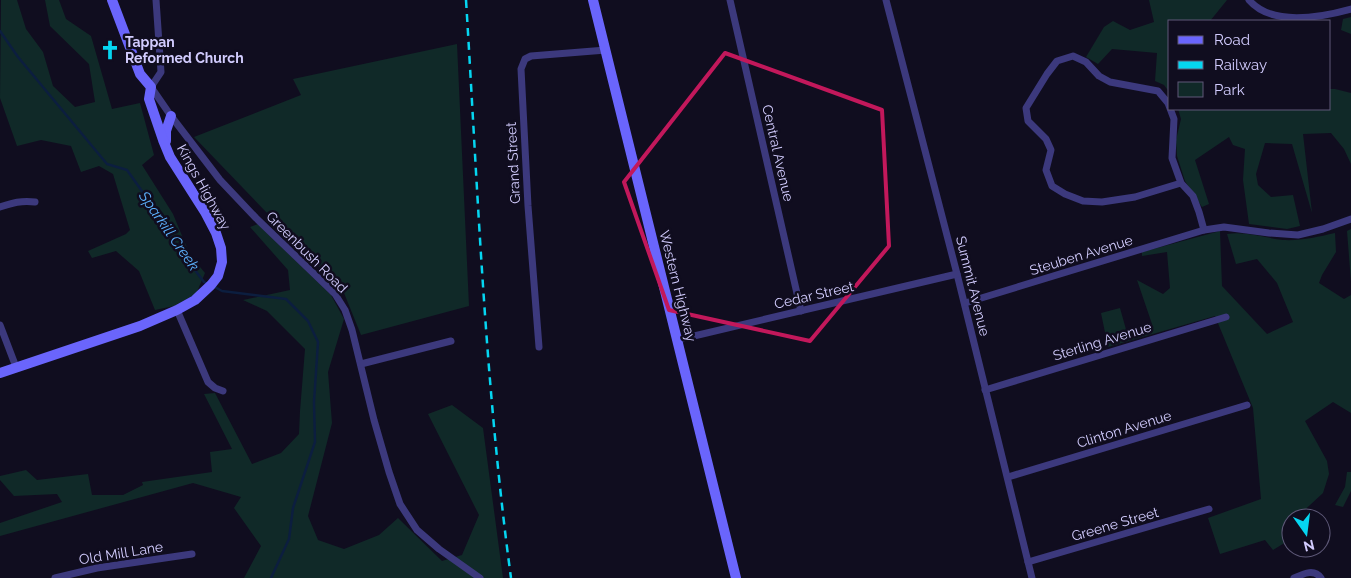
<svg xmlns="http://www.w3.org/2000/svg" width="1351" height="578" font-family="Raleway,sans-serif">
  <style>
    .green { fill: #102928 }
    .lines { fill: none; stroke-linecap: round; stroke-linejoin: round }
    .stream { stroke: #0c1e3f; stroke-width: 2.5 }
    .street { stroke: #3c397d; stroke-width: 7 }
    .secondary { stroke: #6a65fc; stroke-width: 10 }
    .rail { stroke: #05d6f1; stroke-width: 2.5; stroke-dasharray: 8 6; stroke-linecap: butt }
    .marked { fill: none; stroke: #c2185b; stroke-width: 4; stroke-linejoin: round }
    .labels { text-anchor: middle; stroke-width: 5; stroke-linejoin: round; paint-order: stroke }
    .poi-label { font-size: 14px; font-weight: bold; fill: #d2ccfe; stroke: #100d1f; text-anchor: start }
    .street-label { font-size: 14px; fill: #d2ccfe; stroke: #100d1f }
    .water-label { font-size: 15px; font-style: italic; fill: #5cb0fc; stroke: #100d1f }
  </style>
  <rect width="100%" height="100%" fill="#100d1f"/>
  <!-- green -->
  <g class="green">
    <path d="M1,0H17L26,29L43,52L53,86L75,107L95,102L89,64L50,26L45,0H59L66,19L91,36L112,109L140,103L154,155L142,165L173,214L190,255L205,273L196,294L174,306L155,310L139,271L116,251L92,258L88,251L126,234L130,230L113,174L99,166L81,172L71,146L41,140L17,146L0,98Z"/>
    <path d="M1149,0H1227L1210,21H1170V93L1164,85L1155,81L1157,53L1112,49L1098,64L1086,57L1104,27L1113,21L1130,30L1154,22Z"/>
    <path d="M1351,17V34L1341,30L1343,19Z"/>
    <path d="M457,44L469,306L361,335L344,293L194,137L301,95L293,79Z"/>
    <path d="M1330,89H1335L1351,93V164L1344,149L1331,133L1303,134L1312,213L1292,144L1265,143L1256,174L1258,185L1271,197L1293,195L1300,226L1287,229L1249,224L1243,180L1245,149L1233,145L1229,137L1195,160L1209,204L1202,207L1185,181L1177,156L1176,140L1181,119L1178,109H1330Z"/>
    <path d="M258,224L331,295L344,319L328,372L332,423L308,516L318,540L344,549L379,535L398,518L442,561L462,555L479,515L428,414L452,405L483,428L503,578H244L261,546L234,508L241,497L193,483L0,536V523L62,502L57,494L14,496L0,480V476L26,470L37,480L88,474L92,495H123L143,485L142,482L212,472L210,452L232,449L204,394L215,393L252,464L281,453L299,434L300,411L305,349L267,311L243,300L290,290L288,270L250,227Z"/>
    <path d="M1351,229V282L1347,231Z"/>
    <path d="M1220,231L1222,286L1267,334L1293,322L1277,283L1257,259L1236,264L1227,234C1246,231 1265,238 1283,240C1301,241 1317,237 1335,233L1336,252L1322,275L1319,283L1344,299L1351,295V413L1333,402L1305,421L1327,461L1329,474L1323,493L1296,518H1291V539L1273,550L1265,540L1220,554L1208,518L1261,499L1253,408L1215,316L1108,347L1101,313L1120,308L1127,333L1152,324L1137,280L1163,294L1170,288L1167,252L1142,256V252Z"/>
    <path d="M1347,472H1351V491L1343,507L1335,505L1345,487Z"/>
  </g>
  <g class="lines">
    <!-- stream -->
    <g class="stream">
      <path d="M0,31L18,57L107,164L127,170L161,218L176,245L204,282L208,284"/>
      <path d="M213,286L222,291L286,299L308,321L318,342L314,402L315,442L293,508L289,539L271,578"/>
    </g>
    <!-- street -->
    <g class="street">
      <path d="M156,0L161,72L151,87L171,116L220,180L256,218L335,294L345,310L352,330L374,420L389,472L400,504L417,530L439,549L480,578"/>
      <path d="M730,0L801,311"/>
      <path d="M886,0L957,274L1032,578"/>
      <path d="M1249,0C1272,27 1322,17 1351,9"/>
      <path d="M1181,183L1135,197L1102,202L1083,201L1065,194L1052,186L1046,170L1051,150L1046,139L1028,121L1026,108L1047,74L1057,61L1073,56L1086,62L1099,76L1110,82L1158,91L1168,103L1174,119L1172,158L1181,183L1193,196L1199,212L1204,230"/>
      <path d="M0,207C12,203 22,200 35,202"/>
      <path d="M965,303L1204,230L1224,227L1269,233L1298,235L1323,229L1351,219"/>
      <path d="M177,310L208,382L215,388L223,391"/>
      <path d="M0,325L16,367"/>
      <path d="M677,340L957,274"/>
      <path d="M539,347L528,206L521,69L525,59L531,56L606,50"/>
      <path d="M361,364L451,341"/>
      <path d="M985,390L1226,317"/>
      <path d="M1008,477L1247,405"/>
      <path d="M1028,562L1209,509"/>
      <path d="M55,578L97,568L192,554"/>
      <path d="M1294,578C1303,574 1314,568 1321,578"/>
    </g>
    <!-- secondary -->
    <g class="secondary">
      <path d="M593,0L736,578"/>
      <path d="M166,141V131L171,116"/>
      <path d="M0,373L140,326L177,310L195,300L211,285L218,276L222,262L221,248L216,233L205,212L170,157L163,140L149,99L151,87L140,74L112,0"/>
    </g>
    <!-- rail -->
    <path class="rail" d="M466,0C478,193 485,386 511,578"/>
  </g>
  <!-- marked area -->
  <path class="marked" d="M725,53L882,110L889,246L810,341L669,310L624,182Z"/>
  <!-- icons -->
  <defs>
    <symbol id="church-bare" viewBox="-9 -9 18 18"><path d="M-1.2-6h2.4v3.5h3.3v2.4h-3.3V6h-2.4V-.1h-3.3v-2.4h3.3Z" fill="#05d6f1" stroke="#100d1f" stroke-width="2.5" paint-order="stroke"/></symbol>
  </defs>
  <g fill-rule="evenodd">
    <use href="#church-bare" x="96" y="36" width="28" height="28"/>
  </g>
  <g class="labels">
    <!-- poi labels -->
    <g class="poi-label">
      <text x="125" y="47">Tappan<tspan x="125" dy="16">Reformed Church</tspan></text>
    </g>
    <!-- street labels -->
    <g class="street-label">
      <text transform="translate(778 153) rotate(77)" y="5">Central Avenue</text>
      <text transform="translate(513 163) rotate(-93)" y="5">Grand Street</text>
      <text transform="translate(204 187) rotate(61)" y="5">Kings Highway</text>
      <text transform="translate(307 252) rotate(45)" y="5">Greenbush Road</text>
      <text transform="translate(1081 255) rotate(-17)" y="5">Steuben Avenue</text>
      <text transform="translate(678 286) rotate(76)" y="5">Western Highway</text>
      <text transform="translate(973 286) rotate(76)" y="5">Summit Avenue</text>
      <text transform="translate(814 295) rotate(-13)" y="5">Cedar Street</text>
      <text transform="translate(1102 341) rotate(-17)" y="5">Sterling Avenue</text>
      <text transform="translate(1124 429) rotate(-17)" y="5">Clinton Avenue</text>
      <text transform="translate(1115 524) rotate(-16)" y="5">Greene Street</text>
      <text transform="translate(121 553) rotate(-9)" y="5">Old Mill Lane</text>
    </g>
    <!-- water labels -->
    <g class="water-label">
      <text transform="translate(169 231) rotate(55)" y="5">Sparkill Creek</text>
    </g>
  </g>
  <!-- legend -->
  <rect x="1168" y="20" width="162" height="90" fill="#100d1f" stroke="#5e5978"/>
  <rect x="1178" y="36" width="25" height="8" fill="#6a65fc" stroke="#5e5978"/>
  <text x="1214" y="45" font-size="15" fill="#d2ccfe">Road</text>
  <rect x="1178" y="61" width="25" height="8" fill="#05d6f1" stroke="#5e5978"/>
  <text x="1214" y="70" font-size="15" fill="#d2ccfe">Railway</text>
  <rect x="1178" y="82" width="25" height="15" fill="#102928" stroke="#5e5978"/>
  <text x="1214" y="95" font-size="15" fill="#d2ccfe">Park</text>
  <!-- north arrow -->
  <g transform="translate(1306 533) rotate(166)"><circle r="24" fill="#100d1f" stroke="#5e5978"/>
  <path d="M0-4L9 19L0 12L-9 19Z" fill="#05d6f1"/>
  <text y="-8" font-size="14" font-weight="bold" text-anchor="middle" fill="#d2ccfe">N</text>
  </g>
</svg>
